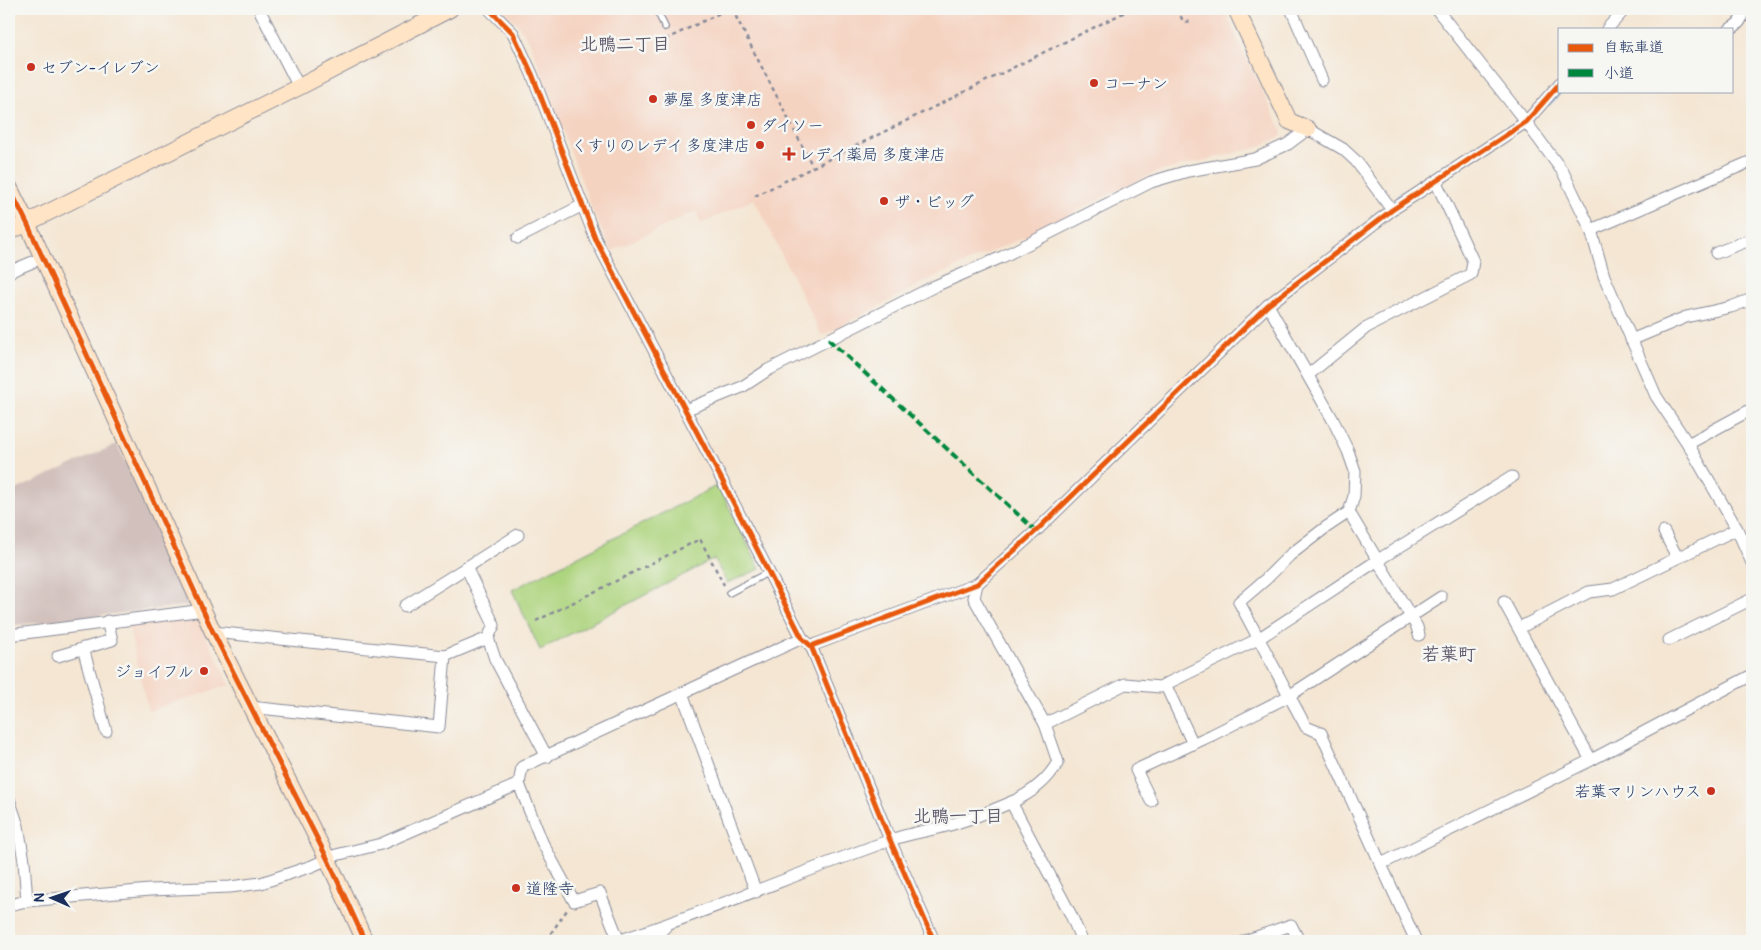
<svg xmlns="http://www.w3.org/2000/svg" width="1761" height="950" font-family="Pangolin,'Klee One',sans-serif">
  <style>
    .built { fill: #f5d3c1 }
    .industrial { fill: #d1c0bc }
    .green { fill: #add47e; stroke: #64826e }
    .lines { fill: none; stroke-linecap: round; stroke-linejoin: round }
    .stream { stroke: #74abe3; stroke-width: 4.5 }
    .lane-casing { stroke: #888a98; stroke-width: 8 }
    .street-casing { stroke: #888a98; stroke-width: 13 }
    .secondary-casing { stroke: #888a98; stroke-width: 18 }
    .path { stroke: #888a98; stroke-width: 2.5; stroke-dasharray: 4 4; stroke-linecap: butt }
    .lane { stroke: #fff; stroke-width: 5.5 }
    .street { stroke: #fff; stroke-width: 11 }
    .secondary { stroke: #ffe4c6; stroke-width: 16 }
    .quiet { stroke: #00873e; stroke-width: 4; stroke-dasharray: 8 4; stroke-linecap: butt }
    .cycleway-casing { stroke: #f6f6f2; stroke-width: 8 }
    .cycleway { stroke: #e8590c; stroke-width: 5 }
    .poi-dot { fill: #c8321e; stroke: #f6f6f2; stroke-width: 2 }
    .labels { text-anchor: middle; stroke-width: 5; stroke-linejoin: round; paint-order: stroke }
    .poi-label { font-size: 16px; fill: #1b2f5e; stroke: #f6f6f2; text-anchor: start }
    .neighbourhood-label { font-size: 18px; font-weight: bold; fill: #5f5a6c; stroke: #f6f6f2 }
  </style>
  <rect width="100%" height="100%" fill="#f6f6f2"/>
  <filter id="ink" filterUnits="userSpaceOnUse"><feTurbulence type="fractalNoise" baseFrequency=".02" numOctaves="2"/><feDisplacementMap in="SourceGraphic" scale="10" xChannelSelector="R" yChannelSelector="G"/><feConvolveMatrix kernelMatrix="1 2 1 2 8 2 1 2 1" color-interpolation-filters="sRGB"/></filter>
  <filter id="wash" filterUnits="userSpaceOnUse"><feTurbulence type="fractalNoise" baseFrequency=".0096" numOctaves="4" result="noise"/><feDisplacementMap in="SourceGraphic" scale="20" xChannelSelector="R" yChannelSelector="G"/><feGaussianBlur stdDeviation="1.12" result="paint"/><feColorMatrix in="noise" values="0 0 0 0 0 0 0 0 0 0 0 0 0 0 0 0 0 1.4 0 .05"/><feComposite in="paint" operator="in"/></filter>
  <g filter="url(#wash)">
    <rect width="100%" height="100%" fill="#f4e6d3"/>
    <!-- built -->
    <g class="built">
      <path d="M503,9H1225L1237,39L1282,131L1281,137L1255,148L1157,172L1115,191L1029,235L930,279L822,336L754,199L701,224L696,211L612,251L595,217L530,42L516,22Z"/>
      <path d="M196,616L230,685L148,711L128,624Z"/>
    </g>
    <!-- industrial -->
    <path class="industrial" d="M117,444L192,605L9,626V493Z"/>
    <!-- green -->
    <path class="green" d="M718,485L760,569L727,583L714,559L540,650L512,590Z"/>
    <g class="lines">
      <!-- stream -->
      <g class="stream">
        <path d="M1549,103L1560,91"/>
        <path d="M1399,197L1416,188"/>
      </g>
    </g>
  </g>
  <g filter="url(#ink)">
    <g class="lines">
      <defs>
        <g id="lane">
          <path d="M656,9L665,27"/>
          <path d="M729,593L769,572"/>
        </g>
        <g id="street">
          <path d="M259,9L299,87"/>
          <path d="M489,9L513,33L532,74L596,240L723,482L802,638L811,646L890,840L934,941"/>
          <path d="M1291,9L1322,80"/>
          <path d="M1443,9L1438,11L1526,122L1563,172L1591,230L1604,276L1656,396L1688,444L1737,529L1752,563"/>
          <path d="M1607,29L1625,9"/>
          <path d="M1730,29C1739,24 1744,19 1741,9"/>
          <path d="M1591,230L1752,161"/>
          <path d="M518,238L583,205"/>
          <path d="M1716,253L1752,239"/>
          <path d="M9,272L42,258"/>
          <path d="M1268,305L1333,420L1348,451L1355,471L1354,496L1349,512L1417,627L1419,635"/>
          <path d="M1631,340L1686,317L1731,307L1752,299"/>
          <path d="M1308,375L1367,327L1471,274L1473,261L1436,182"/>
          <path d="M685,410L742,387L768,370L935,286L1002,257L1151,182L1188,171L1255,159L1288,144L1308,129L1343,149L1356,161L1392,210"/>
          <path d="M1688,444L1752,409"/>
          <path d="M1349,512L1325,528L1290,555L1266,579L1239,602L1306,727L1321,733L1416,941"/>
          <path d="M1664,532L1677,557"/>
          <path d="M466,567L494,625L488,638L495,659L547,757"/>
          <path d="M1504,602L1591,760"/>
          <path d="M405,606L518,535"/>
          <path d="M1519,628L1589,592L1613,589L1737,529"/>
          <path d="M213,632L445,656L488,638"/>
          <path d="M9,635L204,610"/>
          <path d="M1669,640L1752,599"/>
          <path d="M811,646L977,584L1036,531L1268,305L1392,210L1526,122L1560,83"/>
          <path d="M83,648L106,731"/>
          <path d="M58,656L112,640L107,621"/>
          <path d="M1165,684L1193,744"/>
          <path d="M682,693L756,892"/>
          <path d="M250,707L439,727L445,656"/>
          <path d="M1045,724L1125,684L1160,687L1258,639L1378,560L1512,477"/>
          <path d="M9,799L18,826L24,861L27,901"/>
          <path d="M1151,801L1136,770L1212,735L1289,696L1441,597"/>
          <path d="M1011,802L1071,915L1082,941"/>
          <path d="M1381,864L1591,760L1752,675"/>
          <path d="M9,905L27,901L150,890L230,887L261,883L312,866L336,855L381,844L519,784"/>
          <path d="M618,941C710,911 798,873 888,841C908,833 929,831 950,825C970,819 991,811 1010,803C1030,794 1048,780 1058,762L1045,724L974,598L977,584"/>
          <path d="M619,941L600,893L574,901L542,842L519,784L522,767L802,638"/>
          <path d="M651,941L666,926"/>
          <path d="M1245,941L1291,925L1299,941"/>
        </g>
        <g id="secondary">
          <path d="M1236,9L1289,121L1308,129"/>
          <path d="M9,187L27,223L213,632L328,860L365,941"/>
          <path d="M9,232L299,87L450,9"/>
        </g>
      </defs>
      <!-- lane casing -->
      <use href="#lane" class="lane-casing"/>
      <!-- street casing -->
      <use href="#street" class="street-casing"/>
      <!-- secondary casing -->
      <use href="#secondary" class="secondary-casing"/>
      <!-- path -->
      <g class="path">
        <path d="M732,9L813,167"/>
        <path d="M1177,9L1183,21L1191,22"/>
        <path d="M658,43L728,9"/>
        <path d="M755,196L1131,9"/>
        <path d="M536,621L700,539L724,585"/>
        <path d="M549,941V936L567,910"/>
      </g>
      <!-- lane -->
      <use href="#lane" class="lane"/>
      <!-- street -->
      <use href="#street" class="street"/>
      <!-- secondary -->
      <use href="#secondary" class="secondary"/>
      <!-- quiet -->
      <path class="quiet" d="M828,339L1036,531"/>
      <defs>
        <g id="cycleway">
          <path d="M489,9L513,33L532,74L596,240L723,482L802,638L811,646L890,840L934,941"/>
          <path d="M9,187L27,223L213,632L328,860L365,941"/>
          <path d="M811,646L977,584L1036,531L1268,305L1392,210L1526,122L1560,83"/>
        </g>
      </defs>
      <!-- cycleway casing -->
      <use href="#cycleway" class="cycleway-casing"/>
      <!-- cycleway -->
      <use href="#cycleway" class="cycleway"/>
    </g>
  </g>
  <!-- markers -->
  <g class="poi-dot">
    <circle cx="31" cy="67" r="5"/>
    <circle cx="1094" cy="83" r="5"/>
    <circle cx="653" cy="99" r="5"/>
    <circle cx="751" cy="125" r="5"/>
    <circle cx="760" cy="145" r="5"/>
    <path d="M786.5 146.5h5v5h5v5h-5v5h-5v-5h-5v-5h5z"/>
    <circle cx="884" cy="201" r="5"/>
    <circle cx="204" cy="671" r="5"/>
    <circle cx="1711" cy="791" r="5"/>
    <circle cx="516" cy="888" r="5"/>
  </g>
  <g class="labels">
    <!-- poi labels -->
    <g class="poi-label">
      <text x="41" y="73">セブン-イレブン</text>
      <text x="1104" y="89">コーナン</text>
      <text x="663" y="105">夢屋 多度津店</text>
      <text x="761" y="131">ダイソー</text>
      <text x="750" y="151" text-anchor="end">くすりのレデイ 多度津店</text>
      <text x="799" y="160">レデイ薬局 多度津店</text>
      <text x="894" y="207">ザ・ビッグ</text>
      <text x="194" y="677" text-anchor="end">ジョイフル</text>
      <text x="1701" y="797" text-anchor="end">若葉マリンハウス</text>
      <text x="526" y="894">道隆寺</text>
    </g>
    <!-- neighbourhood labels -->
    <g class="neighbourhood-label">
      <text x="625" y="50">北鴨二丁目</text>
      <text x="1449" y="660">若葉町</text>
      <text x="958" y="822">北鴨一丁目</text>
    </g>
  </g>
  <!-- margin -->
  <rect width="1761" height="950" fill="none" stroke="#f6f6f2" stroke-width="30"/>
  <!-- legend -->
  <rect x="1558" y="28" width="175" height="65" fill="#f6f6f2" stroke="#9ea6b7"/>
  <rect x="1568" y="44" width="25" height="8" fill="#e8590c" stroke="#9ea6b7"/>
  <text x="1604" y="52" font-size="15" fill="#1b2f5e">自転車道</text>
  <rect x="1568" y="69" width="25" height="8" fill="#00873e" stroke="#9ea6b7"/>
  <text x="1604" y="78" font-size="15" fill="#1b2f5e">小道</text>
  <!-- north arrow -->
  <g transform="translate(52 898) rotate(272)" stroke="#f6f6f2" stroke-width="4" paint-order="stroke">
  <path d="M0-4L9 19L0 12L-9 19Z" fill="#1b2f5e"/>
  <text y="-8" font-size="14" font-weight="bold" text-anchor="middle" fill="#1b2f5e">N</text>
  </g>
</svg>
